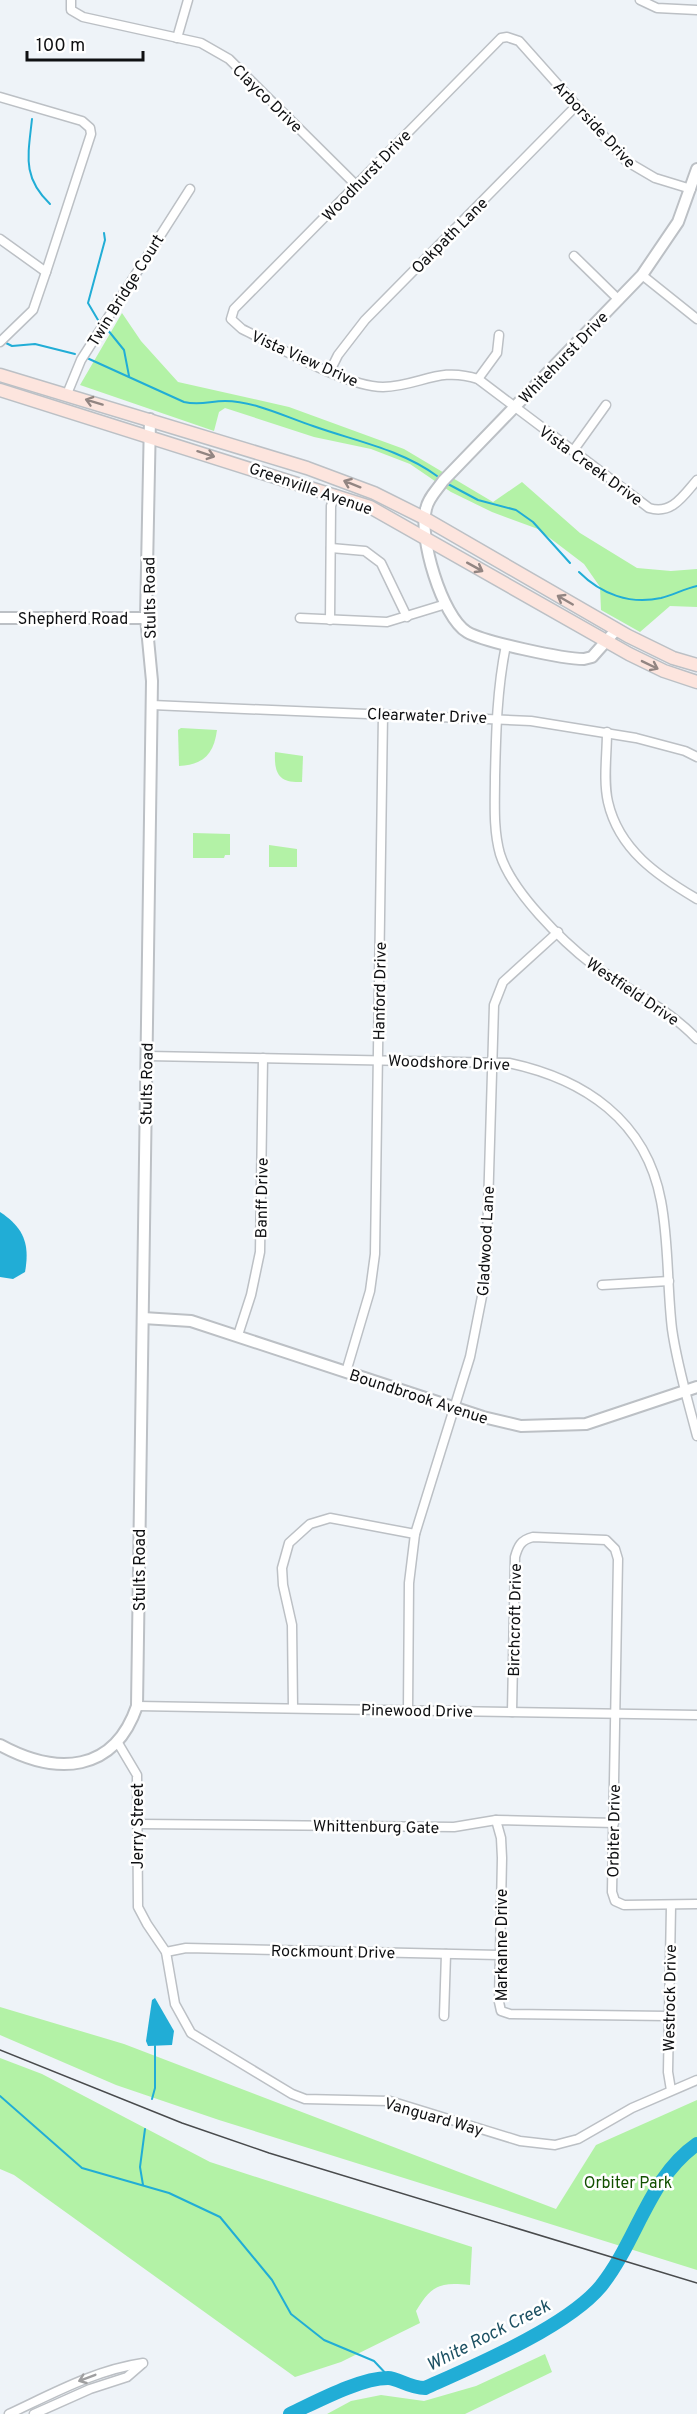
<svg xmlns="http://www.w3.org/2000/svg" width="697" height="2414" font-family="Overpass,sans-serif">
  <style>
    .green { fill: #b3f2a6 }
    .water { fill: #21add6 }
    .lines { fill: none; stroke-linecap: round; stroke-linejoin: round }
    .stream { stroke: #21add6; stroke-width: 2 }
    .river { stroke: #21add6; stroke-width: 14 }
    .minor-casing { stroke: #bcc0c5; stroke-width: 11 }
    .tertiary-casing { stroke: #bcc0c5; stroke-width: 14 }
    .secondary-casing { stroke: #bcc0c5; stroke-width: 15 }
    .minor { stroke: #fff; stroke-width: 8 }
    .tertiary { stroke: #fff; stroke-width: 10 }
    .secondary { stroke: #fde5de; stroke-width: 12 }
    .tram { stroke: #494b4d; stroke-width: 1.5 }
    .oneway { stroke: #928582 }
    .oneway2 { stroke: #9f9fa0 }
    .labels { text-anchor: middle; stroke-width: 5; stroke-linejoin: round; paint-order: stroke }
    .street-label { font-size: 16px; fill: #0f1012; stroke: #fff }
    .park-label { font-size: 16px; fill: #125100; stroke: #fff }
    .water-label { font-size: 18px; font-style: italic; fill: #1d5163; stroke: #fff }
  </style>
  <rect width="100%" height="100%" fill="#eef3f8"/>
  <!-- green -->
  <g class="green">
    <path d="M122,313L141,341L178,382L289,407L404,449L493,502L522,482L580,533L637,568L671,571L697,569V607L670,606L640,632L601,610L600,587L584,564L538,529L492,512L451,492L410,464L371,449L314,437L225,408L219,412L214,431L80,385Z"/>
    <path d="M181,728L217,730C214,753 204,765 179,766L178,730Z"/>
    <path d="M275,752L303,756L302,782C279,783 274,774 275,752Z"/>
    <path d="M193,833L230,834V855H225L224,858H193Z"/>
    <path d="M269,845L297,849V867H269Z"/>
    <path d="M0,2007L124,2044L556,2209L596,2145L697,2100V2270L219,2120L116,2085L0,2035Z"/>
    <path d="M0,2058L42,2074L210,2162L472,2247L470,2285C441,2282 432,2284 416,2311L420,2323L341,2362L295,2377L14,2175L0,2169Z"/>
    <path d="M545,2354L552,2372L465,2414H327L351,2401L381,2395L424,2401L476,2386Z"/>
  </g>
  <!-- water -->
  <g class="water">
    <path d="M0,1212C24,1228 30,1244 25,1272L13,1279L0,1277Z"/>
    <path d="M155,1998L174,2031L172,2045L148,2046L146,2041L152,2000Z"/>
  </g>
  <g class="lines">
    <!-- stream -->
    <g class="stream">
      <path d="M32,119C28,156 22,177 50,204"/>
      <path d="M98,320L88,303L105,240L104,233"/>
      <path d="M107,329L124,350L129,376"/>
      <path d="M4,342L12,346L35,344L75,354"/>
      <path d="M87,358L184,402C200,406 210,401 225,401C254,401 286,417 313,426C355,441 400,449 437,476"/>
      <path d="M448,484L478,500L516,510L533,522L570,563"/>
      <path d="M579,572C601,594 630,605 661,598C673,595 684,589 697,586"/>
      <path d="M0,2096L82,2168L169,2193L220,2217L272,2280L291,2314L324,2340L374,2361L390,2378"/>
      <path d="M152,2099L155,2088V2046"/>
      <path d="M143,2185L140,2167L145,2129"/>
    </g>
    <!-- river -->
    <path class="river" d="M290,2414C316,2402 360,2378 388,2378C398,2378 409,2388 425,2388C474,2366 567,2327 601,2286C637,2241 649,2177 697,2144"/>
    <defs>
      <g id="minor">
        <path d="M71,0V10L83,17L201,43L229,59L356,185"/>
        <path d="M640,0L657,8L697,10"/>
        <path d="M177,38L188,0"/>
        <path d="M0,97L82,121L90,128L91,134L46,272L0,239"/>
        <path d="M691,189L655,178L626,161L519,41L507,37L501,38L234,309L231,319L242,329C277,346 346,387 383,387C421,386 438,366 478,379L649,508C672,515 683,496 697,480"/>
        <path d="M574,256L619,300"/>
        <path d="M642,275L697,319"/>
        <path d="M0,342L33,310L46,272"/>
        <path d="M330,371L338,355L365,320L576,106"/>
        <path d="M478,379L497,353L499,335"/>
        <path d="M67,394L81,360L190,189"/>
        <path d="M573,451L606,405"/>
        <path d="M331,548L365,551L381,563L407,617"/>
        <path d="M300,618L387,622L446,604"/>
        <path d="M330,620L331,506L335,494"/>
        <path d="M506,645C497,689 496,732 495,777C495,802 493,829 500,854C512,892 562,941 593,965C629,991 665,1006 697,1039"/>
        <path d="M152,705L531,721L636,738L685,751L697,757"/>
        <path d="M607,732C607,755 603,780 608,802C619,850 658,876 697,899"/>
        <path d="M147,1056L509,1063C584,1079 646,1120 661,1201C669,1243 667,1287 672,1329C677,1365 688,1401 697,1436"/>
        <path d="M602,1285L669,1281"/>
        <path d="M238,1335L251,1295L260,1252L263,1058"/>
        <path d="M346,1372L370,1291L375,1254L383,714"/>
        <path d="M137,1706L697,1715"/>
        <path d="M293,1708L292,1625L283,1585L282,1568L289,1543L310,1524L330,1518L415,1534"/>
        <path d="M408,1710L409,1583L415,1534L470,1357L486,1276L494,1005L503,982L558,932"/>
        <path d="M512,1712L515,1557C518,1546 521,1540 533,1537L606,1540L615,1549L618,1559L612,1892L615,1901L624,1905L697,1904"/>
        <path d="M118,1743L137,1775L138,1907L147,1924L166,1952L175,2004L191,2033L292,2094L305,2099L390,2101L520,2141L555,2145L578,2139L632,2108L697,2080"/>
        <path d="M496,1820L501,1838L502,1858L499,2002L501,2011L510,2014L668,2016"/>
        <path d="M138,1824L454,1827L496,1820L614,1823"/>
        <path d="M671,1906L668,2072L671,2090"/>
        <path d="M166,1952L186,1948L499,1955"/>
        <path d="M444,2016L446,1954"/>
        <path d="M9,2414C52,2394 95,2370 143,2363"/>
        <path d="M34,2414L90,2389L127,2377L142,2364"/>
      </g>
      <g id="tertiary">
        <path d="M0,618H146"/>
        <path d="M616,630L592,657L584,659C563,659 484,642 467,632C442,617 418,536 426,509C428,498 437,490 443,481L642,275L678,222L697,169"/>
        <path d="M143,1318L191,1321L483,1417L521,1426L586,1424L697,1387"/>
        <path d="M0,1745C57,1776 114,1773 137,1706L152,681L146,618L150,419"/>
      </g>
      <g id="secondary">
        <path d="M0,375L307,468L374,493L424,518L628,636L673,658L697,665"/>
        <path d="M0,390L370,507L629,654L664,671L697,682"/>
      </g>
    </defs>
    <!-- minor casing -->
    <use href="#minor" class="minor-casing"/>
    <!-- tertiary casing -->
    <use href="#tertiary" class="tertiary-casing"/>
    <!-- secondary casing -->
    <use href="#secondary" class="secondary-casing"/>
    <!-- minor -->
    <use href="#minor" class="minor"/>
    <!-- tertiary -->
    <use href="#tertiary" class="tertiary"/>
    <!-- secondary -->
    <use href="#secondary" class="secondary"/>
    <!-- tram -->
    <path class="tram" d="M0,2050L182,2123L269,2153L697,2283"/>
  </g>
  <!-- one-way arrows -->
  <defs><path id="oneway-shaft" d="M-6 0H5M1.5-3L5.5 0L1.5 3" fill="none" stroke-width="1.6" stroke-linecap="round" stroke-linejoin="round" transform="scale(1.5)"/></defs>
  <g class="oneway">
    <use href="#oneway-shaft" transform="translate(94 402) rotate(-163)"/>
    <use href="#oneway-shaft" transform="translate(206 454) rotate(18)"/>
    <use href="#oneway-shaft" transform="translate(352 484) rotate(-158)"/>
    <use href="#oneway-shaft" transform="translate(475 567) rotate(29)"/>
    <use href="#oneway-shaft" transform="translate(565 600) rotate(-150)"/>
    <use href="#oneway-shaft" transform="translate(650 665) rotate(26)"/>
  </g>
  <use class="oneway2" href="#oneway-shaft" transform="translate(87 2378) rotate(159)"/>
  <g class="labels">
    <!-- street labels -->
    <g class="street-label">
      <text transform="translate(268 98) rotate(44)" y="6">Clayco Drive</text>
      <text transform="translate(595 124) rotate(47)" y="6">Arborside Drive</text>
      <text transform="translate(366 175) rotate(-46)" y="6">Woodhurst Drive</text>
      <text transform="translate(449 235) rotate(-45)" y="6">Oakpath Lane</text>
      <text transform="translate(125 290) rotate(-58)" y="6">Twin Bridge Court</text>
      <text transform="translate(563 357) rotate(-46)" y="6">Whitehurst Drive</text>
      <text transform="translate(305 358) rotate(24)" y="6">Vista View Drive</text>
      <text transform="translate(591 465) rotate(36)" y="6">Vista Creek Drive</text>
      <text transform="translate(311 488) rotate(19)" y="6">Greenville Avenue</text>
      <text transform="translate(149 598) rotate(-91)" y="6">Stults Road</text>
      <text x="73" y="624">Shepherd Road</text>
      <text transform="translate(427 715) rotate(2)" y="6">Clearwater Drive</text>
      <text transform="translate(379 991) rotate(-89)" y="6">Hanford Drive</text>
      <text transform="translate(633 991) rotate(34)" y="6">Westfield Drive</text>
      <text transform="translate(449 1062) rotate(2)" y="6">Woodshore Drive</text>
      <text transform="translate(146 1084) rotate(-89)" y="6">Stults Road</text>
      <text transform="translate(261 1198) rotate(-89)" y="6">Banff Drive</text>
      <text transform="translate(485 1241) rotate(-87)" y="6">Gladwood Lane</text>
      <text transform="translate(419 1396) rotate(18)" y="6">Boundbrook Avenue</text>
      <text transform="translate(139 1570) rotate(-90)" y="6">Stults Road</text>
      <text transform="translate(514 1620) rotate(-89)" y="6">Birchcroft Drive</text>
      <text transform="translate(417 1710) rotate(1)" y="6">Pinewood Drive</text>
      <text transform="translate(137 1826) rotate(-90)" y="6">Jerry Street</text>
      <text transform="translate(376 1826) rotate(1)" y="6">Whittenburg Gate</text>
      <text transform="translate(613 1831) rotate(-89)" y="6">Orbiter Drive</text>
      <text transform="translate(501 1945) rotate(-90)" y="6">Markanne Drive</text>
      <text transform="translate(333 1951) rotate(1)" y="6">Rockmount Drive</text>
      <text transform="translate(669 1998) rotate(-89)" y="6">Westrock Drive</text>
      <text transform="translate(434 2116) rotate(16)" y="6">Vanguard Way</text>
    </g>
    <!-- park labels -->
    <g class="park-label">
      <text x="628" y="2188">Orbiter Park</text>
    </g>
    <!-- water labels -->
    <g class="water-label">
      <text transform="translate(488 2335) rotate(-27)" y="6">White Rock Creek</text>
    </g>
  </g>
  <!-- scale -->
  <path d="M27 51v9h116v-9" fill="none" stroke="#0f1012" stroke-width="3"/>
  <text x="36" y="51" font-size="18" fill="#0f1012" stroke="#ffffff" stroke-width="4.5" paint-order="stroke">100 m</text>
</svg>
